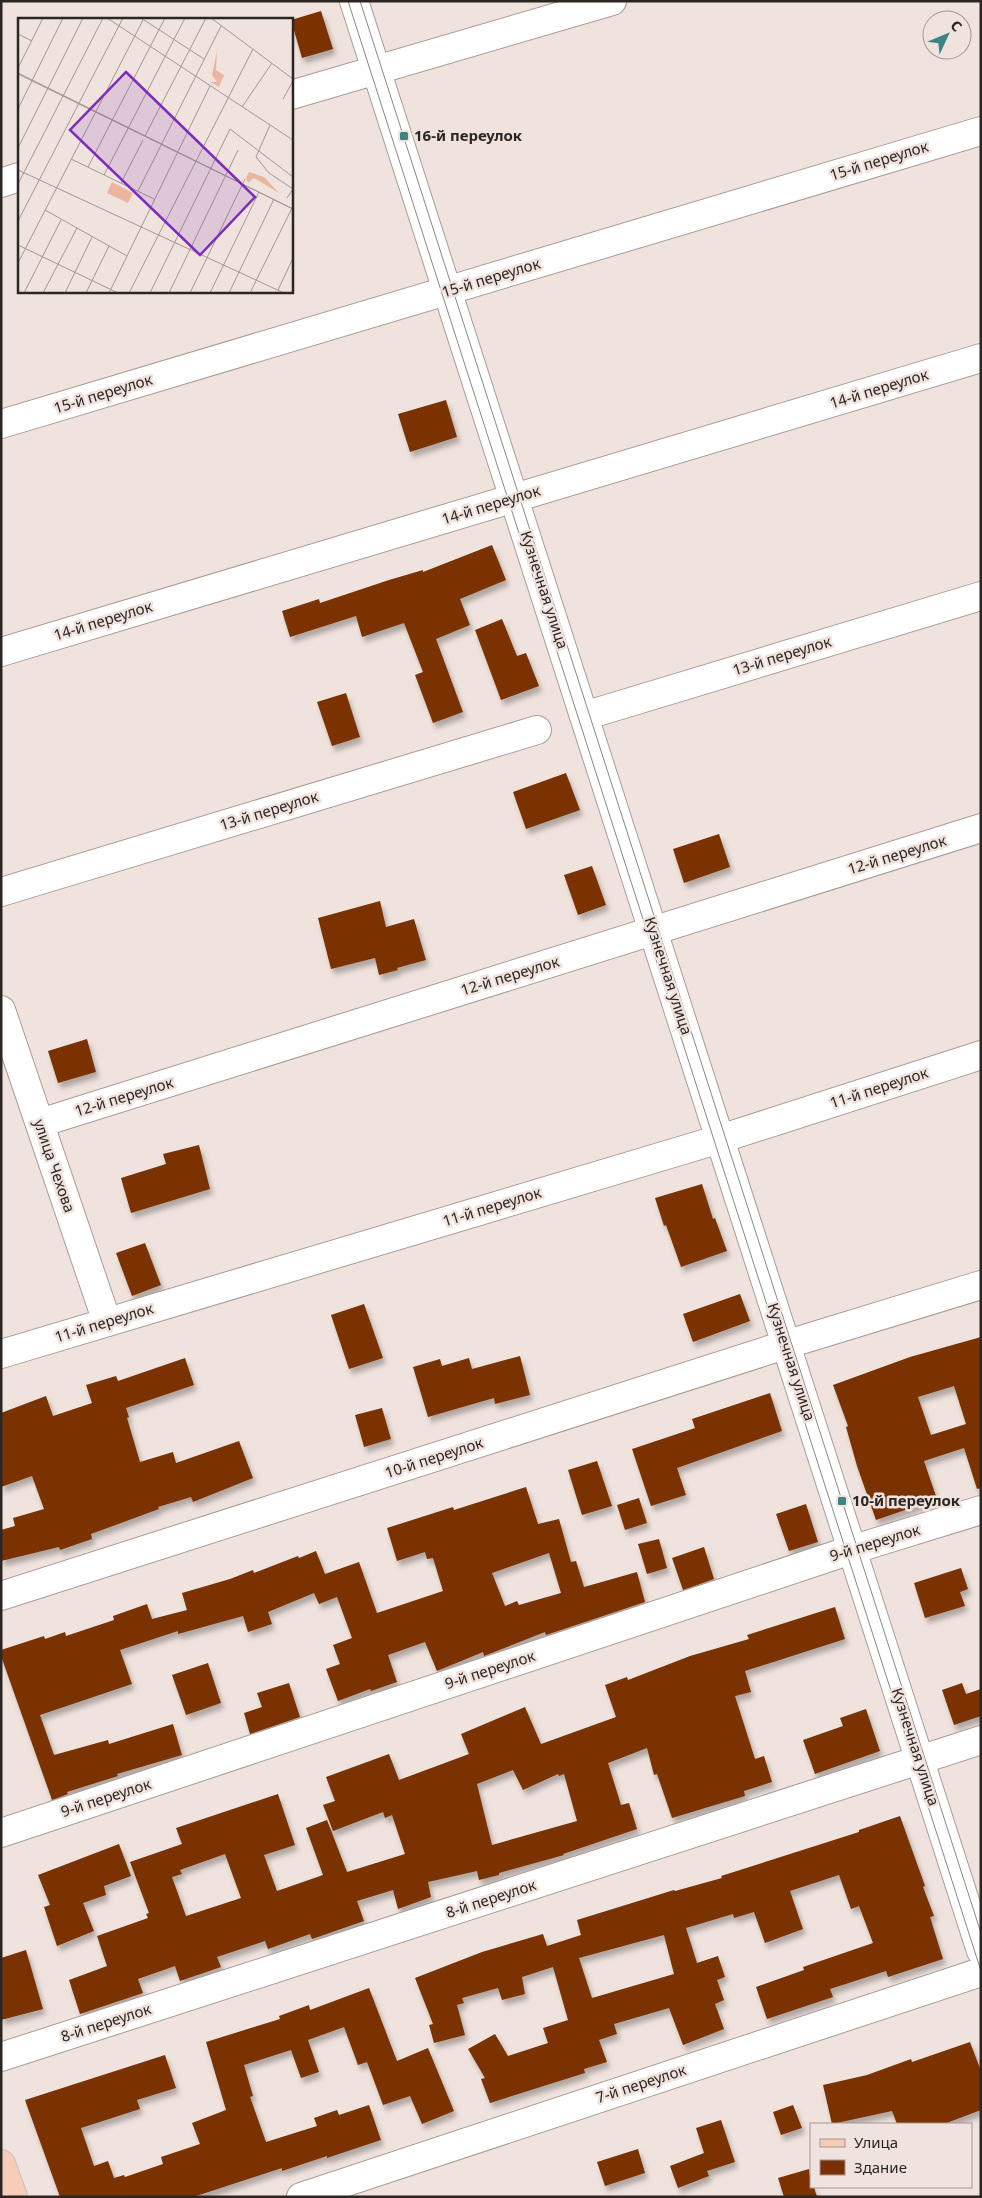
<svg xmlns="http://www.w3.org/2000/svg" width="982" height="2198" font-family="'Noto Sans',sans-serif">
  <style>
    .building { fill: #793105; fill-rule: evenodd; filter: url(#shadow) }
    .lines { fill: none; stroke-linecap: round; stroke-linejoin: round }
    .minor-casing { stroke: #a89c97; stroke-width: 30 }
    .major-casing { stroke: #c4c2c2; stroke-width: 30 }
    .minor { stroke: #fff; stroke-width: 28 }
    .major { stroke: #f7ccb8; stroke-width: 28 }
    .tram { stroke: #8e8581; stroke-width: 1 }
    .poi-dot { fill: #3d8585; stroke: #f0e3dd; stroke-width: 2 }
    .labels { text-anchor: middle; stroke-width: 5; stroke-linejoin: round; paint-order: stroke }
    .poi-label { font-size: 15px; font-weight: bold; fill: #2b2624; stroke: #f0e3dd; text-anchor: start }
    .street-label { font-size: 15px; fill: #2b2624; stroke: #f0e3dd }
    .inset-road { fill: none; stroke: #a19793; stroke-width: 1 }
    .view { fill: #7b2cbf; fill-opacity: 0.15; stroke: #7b2cbf; stroke-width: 2.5 }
    .inset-edge { fill: none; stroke: #2b2624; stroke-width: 2.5 }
  </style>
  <defs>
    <filter id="shadow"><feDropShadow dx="3" dy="5.5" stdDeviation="2.5" flood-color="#0004"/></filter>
  </defs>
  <rect width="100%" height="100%" fill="#f0e3dd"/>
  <!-- building -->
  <g class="building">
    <path d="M321,11L333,49L302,58L291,20Z"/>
    <path d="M446,400L457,437L410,452L398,414Z"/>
    <path d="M492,545L506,580L460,599L470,625L436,639L463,712L433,723L415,675L423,672L404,623L362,637L356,616L290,637L282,611L319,599L320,603L389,580L423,570V572Z"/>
    <path d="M502,619L517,656L526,653L539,686L501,700L475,630Z"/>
    <path d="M346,693L360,737L332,746L317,702Z"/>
    <path d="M566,773L580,810L526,829L513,792Z"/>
    <path d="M719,834L730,867L684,883L673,849Z"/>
    <path d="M592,866L606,905L578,915L564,875Z"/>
    <path d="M380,901L386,927L414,919L426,960L397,968L398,970L379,975L375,958L331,969L318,918Z"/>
    <path d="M87,1039L96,1072L58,1083L48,1051Z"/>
    <path d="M199,1145L210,1189L131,1213L121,1178L166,1164L163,1154Z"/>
    <path d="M702,1184L713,1219L715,1218L727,1251L681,1267L666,1225L664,1226L655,1198Z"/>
    <path d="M145,1243L161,1285L132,1296L116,1253Z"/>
    <path d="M740,1294L750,1321L693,1342L683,1314Z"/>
    <path d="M364,1304L383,1358L349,1369L331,1315Z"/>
    <path d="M981,1337V1488L977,1489L964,1448L924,1461L937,1499L876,1520L857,1466L846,1427L848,1426L833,1385L910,1357ZM954,1386L966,1424L931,1435L918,1397Z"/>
    <path d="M520,1356L530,1395L495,1404L494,1398L428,1417L413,1367L440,1359L442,1366L469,1358L472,1369Z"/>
    <path d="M185,1358L194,1385L126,1408L129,1417L127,1418L140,1462L173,1452L176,1463L239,1441L253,1478L193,1502L191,1497L158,1507L159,1509L91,1534L92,1539L60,1550L59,1547L1,1561V1530L15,1526L13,1518L44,1509L32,1476L1,1487V1413L46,1396L53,1416L92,1403L86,1385L116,1376L118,1381Z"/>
    <path d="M770,1393L782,1431L677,1468L686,1495L651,1506L632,1449L695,1428L692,1419Z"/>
    <path d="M382,1408L391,1439L364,1447L355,1415Z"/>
    <path d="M597,1461L612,1506L582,1515L568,1470Z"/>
    <path d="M526,1487L538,1524L559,1519L571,1562L576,1561L584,1587L637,1572L645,1602L546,1635L545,1632L484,1656L483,1652L437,1671L425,1642L388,1655L397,1682L371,1691L370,1689L338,1701L326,1669L340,1664L333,1645L352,1638L337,1597L319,1604L314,1593L268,1612L272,1624L248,1632L243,1616L178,1634V1631L120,1650L132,1684L40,1715L54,1755L108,1740L109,1744L173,1724L182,1755L117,1774L118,1776L67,1792L68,1794L52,1800L1,1656V1650L44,1636L45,1639L65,1632L66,1636L114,1620L113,1616L147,1604L152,1619L187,1610L182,1593L230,1579L253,1570L254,1573L298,1556L299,1558L316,1551L325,1574L359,1562L377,1613L443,1591L433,1558L427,1559L425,1552L397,1561L387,1528L453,1507L454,1510ZM549,1553L561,1593L519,1605L517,1601L505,1606L492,1573Z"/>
    <path d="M639,1498L647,1523L625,1530L617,1505Z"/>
    <path d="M806,1504L818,1542L789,1551L776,1514Z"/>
    <path d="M659,1539L667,1568L647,1574L638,1544Z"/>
    <path d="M704,1547L714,1579L683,1590L672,1558Z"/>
    <path d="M961,1568L968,1589L960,1592L965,1606L925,1618L914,1583Z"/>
    <path d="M835,1607L845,1639L745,1671L751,1692L735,1696L755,1759L764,1756L772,1782L744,1791L745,1796L672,1818L657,1774L654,1775L647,1748L608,1763L621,1805L629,1803L637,1829L563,1854L564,1855L499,1873V1875L479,1880L477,1871L428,1882L431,1897L398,1909L393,1890L357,1901L364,1921L312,1939L310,1934L268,1949L265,1941L217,1957L221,1967L180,1981L175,1966L138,1979L143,1993L80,2014L69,1980L107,1966L97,1936L148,1918L146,1914L149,1913L130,1862L182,1844L176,1828L278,1794L295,1845L264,1855L277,1891L323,1875L306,1828L327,1820L347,1872L405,1854L392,1815L385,1818L383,1812L333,1831L323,1805L335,1801L326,1777L389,1754L399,1780L469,1754L461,1734L525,1707L541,1744L616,1717L605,1685L627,1677L628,1680L690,1656L749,1639L747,1635ZM513,1770L523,1790L558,1774L559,1776L564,1774L577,1821L492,1845L477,1784ZM225,1854L241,1898L186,1916L172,1877L182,1874L180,1870Z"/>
    <path d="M208,1663L221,1703L186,1715L172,1675Z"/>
    <path d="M289,1683L300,1717L250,1734L244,1713L262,1707L257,1693Z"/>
    <path d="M962,1683L966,1694L981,1689V1716L954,1725L942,1690Z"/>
    <path d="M866,1709L880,1751L815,1774L803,1740L843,1726L840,1718Z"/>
    <path d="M900,1816L925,1886L923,1887L934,1916L930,1917L943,1959L888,1977L886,1971L830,1989L833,1997L767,2019L756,1987L804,1970L803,1967L873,1943L859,1906L851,1909L839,1875L790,1891L803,1929L765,1943L754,1912L734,1918L733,1914L686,1928L697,1963L718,1956L725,1977L717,1980L724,2000L715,2004L724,2029L683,2045L669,2008L614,2024L617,2034L599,2040L607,2062L584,2069L585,2073L490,2103L481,2079L485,2078L468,2049L495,2034L508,2056L548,2043L543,2028L568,2020L553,1967L522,1977L525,1994L502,2000L498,1988L462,1998L464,2003L457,2005L465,2035L434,2043L429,2025L433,2024L415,1978L482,1952L543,1934L547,1946L581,1935L577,1920L674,1890L675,1891L722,1878L721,1876L859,1832V1830ZM664,1935L674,1974L592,1998L579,1958Z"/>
    <path d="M119,1844L131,1876L104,1886L106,1895L83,1903L94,1931L57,1946L44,1907L50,1905L38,1875Z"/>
    <path d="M26,1950L43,2009L1,2020V1958Z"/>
    <path d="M369,1988L397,2061L428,2048L454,2111L422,2124L410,2096L383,2105L367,2062L358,2065L344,2027L308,2040L319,2072L301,2078L291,2050L244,2065L253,2096L250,2097L266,2142L317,2126L314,2118L337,2110L339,2115L369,2105L381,2140L327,2158V2156L282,2171V2168L193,2197H60L25,2100L165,2055L176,2088L137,2100L140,2109L81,2128L94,2166L108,2161L114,2178L124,2175L125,2177L163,2164L161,2157L200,2144L192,2123L226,2110L206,2042L280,2019L279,2016L309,2005L310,2010Z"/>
    <path d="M970,2042L981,2071V2110L944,2124H897L892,2111L832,2124L823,2085L867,2075L911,2059L912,2062Z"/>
    <path d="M793,2105L802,2128L781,2135L773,2112Z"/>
    <path d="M721,2120L735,2162L707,2171L709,2176L678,2188L670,2166L704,2153L696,2128Z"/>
    <path d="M638,2149L645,2173L605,2186L597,2162Z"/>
    <path d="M809,2169L811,2187H814L817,2197H784L778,2178Z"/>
  </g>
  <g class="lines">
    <defs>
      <g id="minor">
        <path d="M354,1L981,1951"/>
        <path d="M291,95L612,1"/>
        <path d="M1,183L19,177"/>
        <path d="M1,424L981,131"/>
        <path d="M1,652L981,358"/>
        <path d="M584,716L981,596"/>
        <path d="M1,892L537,730"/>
        <path d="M1,1010L107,1322"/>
        <path d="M40,1123L981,828"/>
        <path d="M1,1354L720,1139L981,1055"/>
        <path d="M1,1596L791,1343L981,1285"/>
        <path d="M1,1833L851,1550L981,1510"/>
        <path d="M1,2057L981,1740"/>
        <path d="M301,2197L981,1972"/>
      </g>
      <path id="major" d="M1,2164L13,2197"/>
    </defs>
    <!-- minor casing -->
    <use href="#minor" class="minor-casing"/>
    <!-- major casing -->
    <use href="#major" class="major-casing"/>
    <!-- minor -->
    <use href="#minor" class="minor"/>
    <!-- major -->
    <use href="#major" class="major"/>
    <!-- tram -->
    <g class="tram">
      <path d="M348,1L981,1971"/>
      <path d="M360,1L981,1933"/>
    </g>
  </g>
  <!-- markers -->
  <g class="poi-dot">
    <rect x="399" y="131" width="10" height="10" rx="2.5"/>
    <rect x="837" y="1496" width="10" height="10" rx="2.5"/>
  </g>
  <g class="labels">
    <!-- poi labels -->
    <g class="poi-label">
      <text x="414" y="141">16-й переулок</text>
      <text x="852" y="1506">10-й переулок</text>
    </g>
    <!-- street labels -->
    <g class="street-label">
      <text transform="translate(879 161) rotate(-17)" y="5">15-й переулок</text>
      <text transform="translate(491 278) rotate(-17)" y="5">15-й переулок</text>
      <text transform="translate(879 389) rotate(-17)" y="5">14-й переулок</text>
      <text transform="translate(103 394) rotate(-17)" y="5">15-й переулок</text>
      <text transform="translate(491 505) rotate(-17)" y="5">14-й переулок</text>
      <text transform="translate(544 590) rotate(72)" y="5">Кузнечная улица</text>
      <text transform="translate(103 621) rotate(-17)" y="5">14-й переулок</text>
      <text transform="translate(782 656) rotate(-17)" y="5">13-й переулок</text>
      <text transform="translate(269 811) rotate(-17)" y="5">13-й переулок</text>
      <text transform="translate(897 855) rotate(-17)" y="5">12-й переулок</text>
      <text transform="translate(510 976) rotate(-17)" y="5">12-й переулок</text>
      <text transform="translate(668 976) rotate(72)" y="5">Кузнечная улица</text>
      <text transform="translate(879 1088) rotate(-18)" y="5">11-й переулок</text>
      <text transform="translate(124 1097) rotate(-17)" y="5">12-й переулок</text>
      <text transform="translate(54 1166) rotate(71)" y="5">улица Чехова</text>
      <text transform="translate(492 1207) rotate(-17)" y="5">11-й переулок</text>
      <text transform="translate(104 1323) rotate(-17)" y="5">11-й переулок</text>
      <text transform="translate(791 1362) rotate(72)" y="5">Кузнечная улица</text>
      <text transform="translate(434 1458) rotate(-18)" y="5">10-й переулок</text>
      <text transform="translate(875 1543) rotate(-17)" y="5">9-й переулок</text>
      <text transform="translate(490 1670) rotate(-18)" y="5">9-й переулок</text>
      <text transform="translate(915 1747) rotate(72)" y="5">Кузнечная улица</text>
      <text transform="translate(106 1798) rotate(-18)" y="5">9-й переулок</text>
      <text transform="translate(491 1899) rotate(-18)" y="5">8-й переулок</text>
      <text transform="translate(106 2023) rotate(-18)" y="5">8-й переулок</text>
      <text transform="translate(641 2084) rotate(-18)" y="5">7-й переулок</text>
    </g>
  </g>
  <!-- overview -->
  <g transform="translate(18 18)">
    <rect width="275" height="275" fill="#f0e3dd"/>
    <path d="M199,33L198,52L206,57L201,69L192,64H199L194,57ZM231,154L246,159L261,175L236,160L230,165L228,160Z" fill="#eab69f"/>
    <path d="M94,164L115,175L110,185L89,175Z" fill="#eab69f"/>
    <path class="inset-road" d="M89,0L275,122M123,0L186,41M193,0L275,61M0,16L14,23M0,50L25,0M0,55L275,191M0,56L275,191M265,81L275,63M224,89L254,45M0,91L45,0M252,107L238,139L251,155L275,171L269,180M127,118L188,0M0,130L65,0M53,141L136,181M70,149L147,0M0,152L266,275M86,157L167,0M103,165L125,122M0,166L85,0M120,173L203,8M27,192L109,238M0,203L105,0M0,227L100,275M0,245L126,0M260,272L275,240M6,275L43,202M25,275L59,210M47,275L74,219M68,275L91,228M91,275L192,68M111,275L235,31M132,275L212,111L275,159M151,275L220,132M172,275L227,161M192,275L241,174M211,275L256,181M232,275L274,190"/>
    <path class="view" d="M108,54L237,179L182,237L52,112Z"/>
    <rect width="275" height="275" class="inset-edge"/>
  </g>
  <!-- border -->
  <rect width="982" height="2198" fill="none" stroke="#2b2624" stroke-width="5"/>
  <!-- legend -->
  <rect x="810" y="2123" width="162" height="65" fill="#f0e3dd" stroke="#a19793"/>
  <rect x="820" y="2139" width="25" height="8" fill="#f7ccb8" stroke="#a19793"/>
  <text x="854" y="2148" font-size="15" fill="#2b2624">Улица</text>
  <rect x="820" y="2160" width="25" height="15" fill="#793105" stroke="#a19793"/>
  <text x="854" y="2173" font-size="15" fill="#2b2624">Здание</text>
  <!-- north arrow -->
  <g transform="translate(947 35) rotate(46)"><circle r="24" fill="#f0e3dd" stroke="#a19793"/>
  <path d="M0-4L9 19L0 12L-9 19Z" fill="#3d8585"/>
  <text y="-8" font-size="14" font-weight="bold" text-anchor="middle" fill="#2b2624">С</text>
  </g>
</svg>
